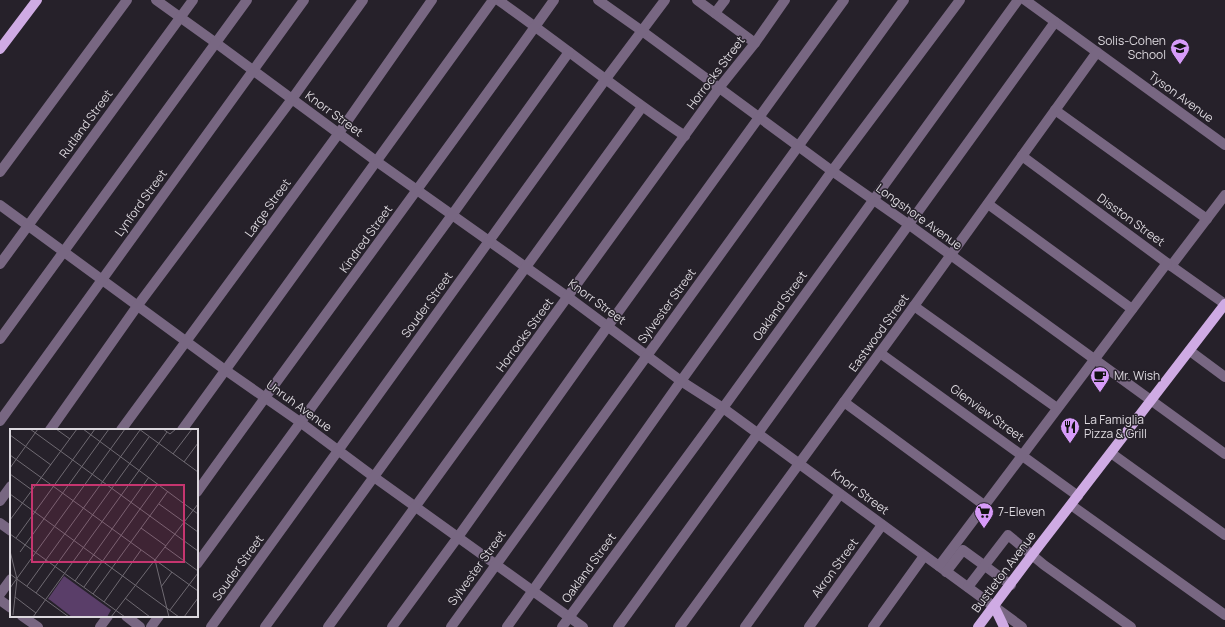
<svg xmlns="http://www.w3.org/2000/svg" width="1225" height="627" font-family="Manrope,sans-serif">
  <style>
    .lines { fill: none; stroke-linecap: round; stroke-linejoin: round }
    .minor { stroke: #786782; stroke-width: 10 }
    .major { stroke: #cfabe4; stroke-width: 10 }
    .labels { text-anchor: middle; stroke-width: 3; stroke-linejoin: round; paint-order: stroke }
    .poi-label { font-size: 12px; fill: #dcd8de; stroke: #26212a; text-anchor: start }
    .street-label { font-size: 12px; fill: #dcd8de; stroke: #26212a }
    .inset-road { fill: none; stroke: #6f6a72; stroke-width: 1 }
    .view { fill: #c6356f; fill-opacity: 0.15; stroke: #c6356f; stroke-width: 2 }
    .inset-edge { fill: none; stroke: #dcd8de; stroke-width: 2 }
  </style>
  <rect width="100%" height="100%" fill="#26212a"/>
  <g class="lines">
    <!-- minor -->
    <g class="minor">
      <path d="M156,0L216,43L376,161L568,297L681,381L723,408L1022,627"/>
      <path d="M498,0C561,44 621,93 685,136"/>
      <path d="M598,0L642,31L832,171L908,224L1225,454"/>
      <path d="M697,0L755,43"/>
      <path d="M1025,0L1225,145"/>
      <path d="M715,13L725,0"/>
      <path d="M1055,110L1207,219"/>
      <path d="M1022,156L1167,263L1225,304"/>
      <path d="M0,172L127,0"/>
      <path d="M988,204L1132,309"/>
      <path d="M0,205L221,367L300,422L374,477L583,627"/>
      <path d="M0,264L193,0"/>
      <path d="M1171,266L1225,195"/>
      <path d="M914,306L1057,408"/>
      <path d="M0,339L247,0"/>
      <path d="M1190,351L1225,377"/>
      <path d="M880,353L1078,496"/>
      <path d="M844,402L984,505"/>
      <path d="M0,421L304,0"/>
      <path d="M50,430L138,305L292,99L363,0"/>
      <path d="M121,430L339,133L432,0"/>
      <path d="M182,430L493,0"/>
      <path d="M1111,453L1225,535"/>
      <path d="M197,492C315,327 437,165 554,0"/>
      <path d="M0,501L11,486"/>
      <path d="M1071,505L1225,615"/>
      <path d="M0,523L11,531"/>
      <path d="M197,564L452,215L569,52"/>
      <path d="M939,566L1167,263"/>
      <path d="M946,572L963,550L1011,585"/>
      <path d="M968,587L1008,535L1044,565L1131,627"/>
      <path d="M0,594L11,579"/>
      <path d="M0,600L11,608"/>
      <path d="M22,616L38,627"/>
      <path d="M126,616L140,627"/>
      <path d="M100,627L108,616"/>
      <path d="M151,627L159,616"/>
      <path d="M211,627L605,80L665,0"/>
      <path d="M265,627L642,107"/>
      <path d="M328,627L719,88L755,43L785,0"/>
      <path d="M392,627L458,537L608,326L844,0"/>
      <path d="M451,627L904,0"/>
      <path d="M507,627L681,381L832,171L960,0"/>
      <path d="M562,627L723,408L1018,0"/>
      <path d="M618,627L1055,22"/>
      <path d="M680,627L914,306L1097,52"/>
      <path d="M745,627L840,494"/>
      <path d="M809,627L882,525"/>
      <path d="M873,627L924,556"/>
    </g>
    <!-- major -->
    <g class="major">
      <path d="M0,49L37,0"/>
      <path d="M994,606L1004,627"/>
      <path d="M978,627L1032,555L1225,304"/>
    </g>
  </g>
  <!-- icons -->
  <defs>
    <symbol id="school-pin" viewBox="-11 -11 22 30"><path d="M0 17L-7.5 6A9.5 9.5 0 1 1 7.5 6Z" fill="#d79bf9" stroke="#26212a"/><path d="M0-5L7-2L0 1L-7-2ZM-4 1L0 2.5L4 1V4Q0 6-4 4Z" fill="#111"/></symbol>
    <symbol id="cafe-pin" viewBox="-11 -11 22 30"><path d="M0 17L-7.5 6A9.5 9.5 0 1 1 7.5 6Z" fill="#d79bf9" stroke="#26212a"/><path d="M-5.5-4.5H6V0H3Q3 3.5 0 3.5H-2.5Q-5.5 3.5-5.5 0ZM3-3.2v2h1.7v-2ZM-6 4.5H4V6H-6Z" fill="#111"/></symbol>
    <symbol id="restaurant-pin" viewBox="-11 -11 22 30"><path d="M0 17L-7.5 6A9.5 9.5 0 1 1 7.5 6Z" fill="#d79bf9" stroke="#26212a"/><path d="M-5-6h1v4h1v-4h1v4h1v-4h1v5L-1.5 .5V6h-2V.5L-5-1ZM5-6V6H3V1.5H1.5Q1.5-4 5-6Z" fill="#111"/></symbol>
    <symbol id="supermarket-pin" viewBox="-11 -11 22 30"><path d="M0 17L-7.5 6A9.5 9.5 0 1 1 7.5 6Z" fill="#d79bf9" stroke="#26212a"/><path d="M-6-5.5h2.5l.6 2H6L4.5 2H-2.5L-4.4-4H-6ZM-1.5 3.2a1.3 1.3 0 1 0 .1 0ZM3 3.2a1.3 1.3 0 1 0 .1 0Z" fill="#111"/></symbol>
  </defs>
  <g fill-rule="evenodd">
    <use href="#school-pin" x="1169" y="37" width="22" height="30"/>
    <use href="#cafe-pin" x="1089" y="365" width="22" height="30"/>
    <use href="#restaurant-pin" x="1059" y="416" width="22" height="30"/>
    <use href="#supermarket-pin" x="973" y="501" width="22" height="30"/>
  </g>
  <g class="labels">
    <!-- poi labels -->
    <g class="poi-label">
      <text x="1166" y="45" text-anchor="end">Solis-Cohen<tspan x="1166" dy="14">School</tspan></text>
      <text x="1114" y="380">Mr. Wish</text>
      <text x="1084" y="424">La Famiglia<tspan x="1084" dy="14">Pizza &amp; Grill</tspan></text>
      <text x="998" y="516">7-Eleven</text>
    </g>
    <!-- street labels -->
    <g class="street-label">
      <text transform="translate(716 73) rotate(-53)" y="4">Horrocks Street</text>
      <text transform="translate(1181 97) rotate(36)" y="4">Tyson Avenue</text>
      <text transform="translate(334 114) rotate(36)" y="4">Knorr Street</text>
      <text transform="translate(86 124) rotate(-54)" y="4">Rutland Street</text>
      <text transform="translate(141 203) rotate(-54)" y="4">Lynford Street</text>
      <text transform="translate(268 208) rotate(-54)" y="4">Large Street</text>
      <text transform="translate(919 217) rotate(36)" y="4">Longshore Avenue</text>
      <text transform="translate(1131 220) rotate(36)" y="4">Disston Street</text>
      <text transform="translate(366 239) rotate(-54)" y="4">Kindred Street</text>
      <text transform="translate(597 302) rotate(36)" y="4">Knorr Street</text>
      <text transform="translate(427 305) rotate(-54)" y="4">Souder Street</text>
      <text transform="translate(667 306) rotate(-54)" y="4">Sylvester Street</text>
      <text transform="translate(780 306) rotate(-54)" y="4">Oakland Street</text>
      <text transform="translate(879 333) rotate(-54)" y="4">Eastwood Street</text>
      <text transform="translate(525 335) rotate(-54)" y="4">Horrocks Street</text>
      <text transform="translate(299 406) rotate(36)" y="4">Unruh Avenue</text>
      <text transform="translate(987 413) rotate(36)" y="4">Glenview Street</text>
      <text transform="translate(860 492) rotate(36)" y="4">Knorr Street</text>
      <text transform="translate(238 568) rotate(-54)" y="4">Souder Street</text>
      <text transform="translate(477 568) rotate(-54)" y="4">Sylvester Street</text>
      <text transform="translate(589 568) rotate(-54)" y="4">Oakland Street</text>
      <text transform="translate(835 568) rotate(-54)" y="4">Akron Street</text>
      <text transform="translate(1004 572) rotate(-53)" y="4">Bustleton Avenue</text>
    </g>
  </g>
  <!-- overview -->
  <g transform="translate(10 429)">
    <rect width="188" height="188" fill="#26212a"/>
    <path d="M54,147L101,181L97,188H62L40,171L38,170Z" fill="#5a3e69"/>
    <path class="inset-road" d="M20,0L188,122M46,0L60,10M73,0L188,85M129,0L188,43M153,0L160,5L166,0M0,6L41,36M163,25L182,0M0,26L188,162M174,33L188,14M0,39L28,0M0,45L22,61M0,65L169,188M149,75L188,103M0,91L67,0M131,99L156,117M0,105L115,188M6,109L85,0M155,118L188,142M0,122L7,150L3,186M10,123L99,0M145,131L159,188M0,145L59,188M65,152L139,48M17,157L130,1M74,158L148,55M151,158L162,143M0,159L115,0M26,164L139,8M83,165L158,62M5,168L26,184M115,169L140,188M94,173L131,121M160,181L188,144M23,188L157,3M101,188L188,75M174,188L188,169"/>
    <path class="view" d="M22,56H174V133H22Z"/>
    <rect width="188" height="188" class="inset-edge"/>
  </g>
</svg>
